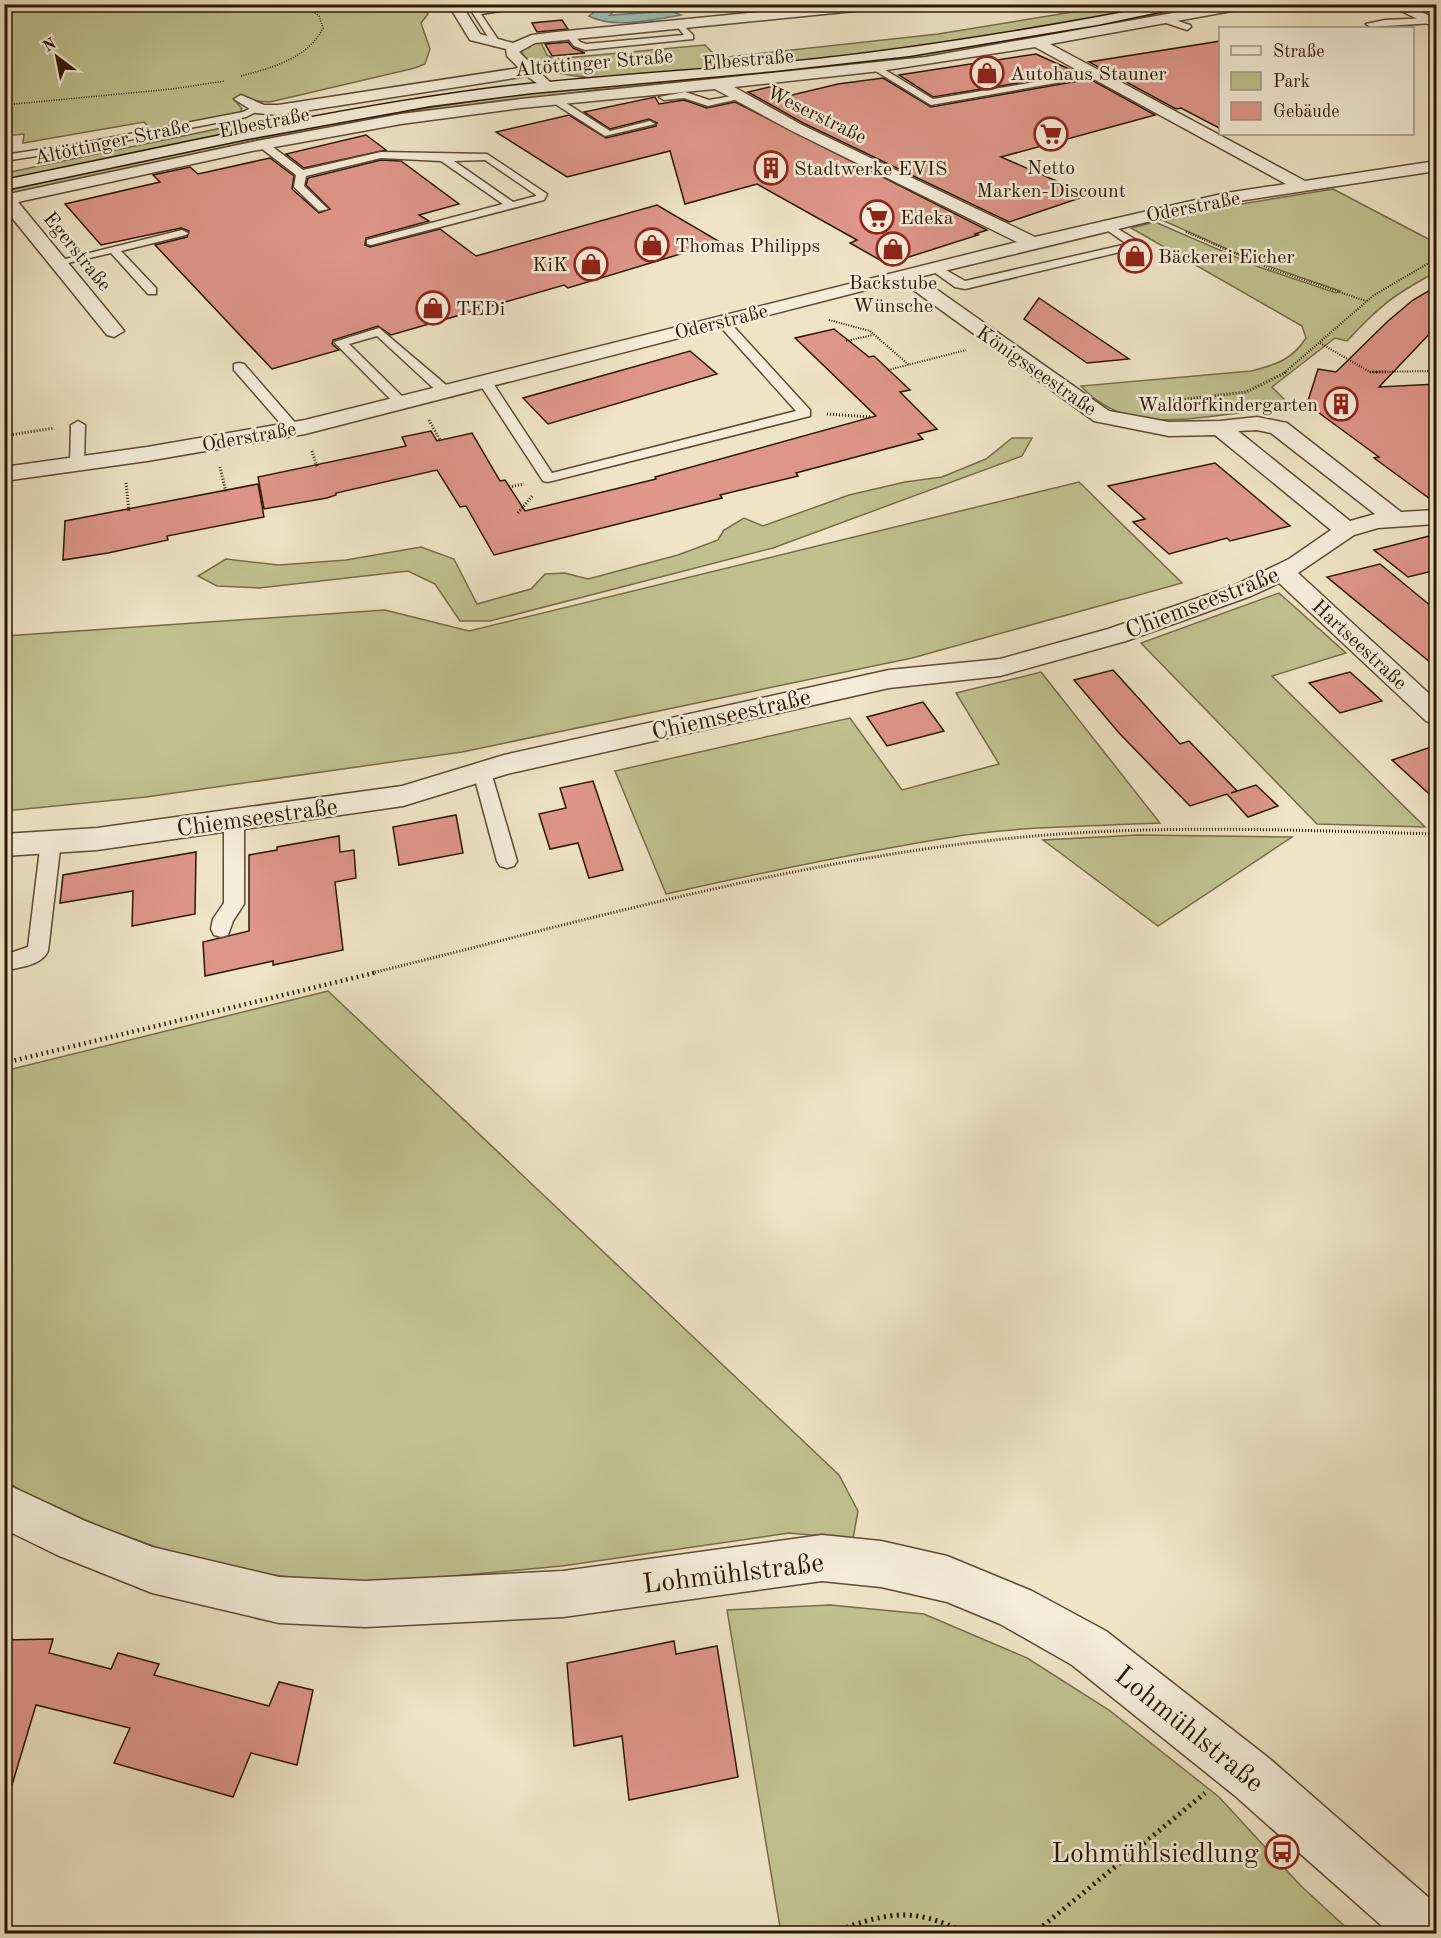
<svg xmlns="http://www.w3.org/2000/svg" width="1441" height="1938" font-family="'Old Standard TT',serif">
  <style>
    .green { fill: #c1c190; stroke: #766c4a; stroke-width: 1.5 }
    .water { fill: #9abfb1; stroke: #6e7c6b; stroke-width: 1.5 }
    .building { fill: #de968a; stroke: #2c1703; stroke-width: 1.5 }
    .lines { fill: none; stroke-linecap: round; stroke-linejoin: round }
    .lane-casing { stroke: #5d4a34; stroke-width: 3 }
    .street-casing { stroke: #5d4a34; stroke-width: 3 }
    .secondary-casing { stroke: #2c1703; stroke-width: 3 }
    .path-far4 { stroke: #2c1703; stroke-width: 1.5; stroke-dasharray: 1 1.5; stroke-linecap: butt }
    .path-far3 { stroke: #2c1703; stroke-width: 2; stroke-dasharray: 1 1.5; stroke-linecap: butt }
    .path-far2 { stroke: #2c1703; stroke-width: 3; stroke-dasharray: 1 2; stroke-linecap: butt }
    .path-far1 { stroke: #2c1703; stroke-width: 4.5; stroke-dasharray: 1.5 4; stroke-linecap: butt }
    .path { stroke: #2c1703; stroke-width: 5; stroke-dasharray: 2 4.5; stroke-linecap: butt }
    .lane { fill: #f5edda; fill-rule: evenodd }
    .street { fill: #f5edda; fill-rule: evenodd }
    .secondary { fill: #f5edda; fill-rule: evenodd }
    .labels { text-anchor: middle; stroke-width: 5; stroke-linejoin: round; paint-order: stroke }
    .far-street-label { font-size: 20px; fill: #2c1703; stroke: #f5edda }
    .far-poi-label { font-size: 20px; fill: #2c1703; stroke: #f5edda; text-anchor: start }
    .street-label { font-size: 24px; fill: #2c1703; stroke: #f5edda }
    .near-street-label { font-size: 28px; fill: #2c1703; stroke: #f5edda }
    .near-poi-label { font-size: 28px; fill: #2c1703; stroke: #f5edda; text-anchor: end }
  </style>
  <rect width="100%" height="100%" fill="#efe4c6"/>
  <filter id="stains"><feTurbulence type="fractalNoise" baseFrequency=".00333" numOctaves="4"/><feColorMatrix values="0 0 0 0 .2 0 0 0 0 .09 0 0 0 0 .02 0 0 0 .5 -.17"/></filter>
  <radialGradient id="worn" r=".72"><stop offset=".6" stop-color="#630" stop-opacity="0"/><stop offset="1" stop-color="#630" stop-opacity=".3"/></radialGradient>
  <!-- green -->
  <g class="green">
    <path d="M421,4L428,14L421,23L430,49L425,64L415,68L270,102L235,100L242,109L239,114L149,133L150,128L144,122L23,143L24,134L5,136V5Z"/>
    <path d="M1115,5H1173C1016,33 859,59 700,70C658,72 604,83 564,74C551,72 526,64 521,51L523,47L540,41L547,55L554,59L705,45L718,58L938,34Z"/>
    <path d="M1211,5H1229L1024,42L923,57L783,74L595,90L365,121L267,138L5,195V191C184,150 364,114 548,91C637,80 727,77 817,67C949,53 1080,28 1211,5Z"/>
    <path d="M265,119L268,122L265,125L5,180V173Z"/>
    <path d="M1333,189L1436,243V272C1395,294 1379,306 1347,341L1335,338L1272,387L1293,408C1274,413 1257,410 1238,413C1183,420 1122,432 1081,386L1251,371C1275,365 1292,360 1306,338L1302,326L1131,228L1155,222L1259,267L1336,293L1340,291L1259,263L1164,221L1229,206Z"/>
    <path d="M1012,438H1032L1022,456L773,548L490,621H460L435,584L408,571L259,588L217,586L198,576L226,559L279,565L346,560L421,547L454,559L477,604L531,589L545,574L565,573L588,579L678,555L718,540L724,530L744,518L763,526L849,495L905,482L942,477L986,459Z"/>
    <path d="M1079,482L1182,583L912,658L462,752L146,797L5,811V636L385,610L469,631Z"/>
    <path d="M1279,593L1346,653L1272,676L1425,827L1317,824L1141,643Z"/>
    <path d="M1041,672L1160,823C1095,826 1029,826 965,835C864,851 765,872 666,894L615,771L850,718L902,790L999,764L956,693Z"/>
    <path d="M1138,835L1292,837L1158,926L1043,840Z"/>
    <path d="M328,991L839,1475L858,1511L853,1539L789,1533L562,1566L353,1585L274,1575L194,1561L101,1527L22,1491L4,1480V1071Z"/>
    <path d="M830,1605L924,1614L1027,1658L1109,1710L1219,1797L1301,1886L1352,1933H781L727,1610Z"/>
  </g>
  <!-- water -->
  <path class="water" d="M631,5H641L614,11L610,15L672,11L681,15C654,20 613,29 589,16L595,11Z"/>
  <!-- building -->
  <g class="building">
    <path d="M562,20L568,29L537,32L532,23Z"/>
    <path d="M1221,41V129L1181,108L1176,109L1089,62Z"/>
    <path d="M568,42L573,48L585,53L552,56L545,44Z"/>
    <path d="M1036,54L1078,73L933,97L899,75Z"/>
    <path d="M883,78L931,107L1090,79L1155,115L1001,157L1089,195L1009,222L803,123L748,92L774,86L792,95L838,84Z"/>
    <path d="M655,97L659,104L684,100L707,108L735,102L987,230L975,234L978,235L887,264L850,243L857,240L757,184L685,204L670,151L567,177L496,132L569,115L606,138L656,126L657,123L649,119L610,129L584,112Z"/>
    <path d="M366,135L386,150L304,168L286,154Z"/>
    <path d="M270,158L294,176L292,189L319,213L330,209L306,185L308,178L381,160L401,161L459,204L419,215L429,221L366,238L365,245L370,247L440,229L476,256L657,205L720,242L568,288L564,285L391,335L378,326L333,340L332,344L339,350L272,369L155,245L187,237L189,231L181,228L101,245L65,204L160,182L153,175L190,167L198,174Z"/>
    <path d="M1437,286V326L1379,387L1437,384V504L1374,458L1379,457L1307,404L1318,369L1336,372L1388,321L1413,300Z"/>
    <path d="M1039,298L1129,359L1087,363L1024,319Z"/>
    <path d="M834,329L869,357L874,356L910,390L900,392L937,429L918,434L923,439L796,473L798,476L720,495L722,498L494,555L466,506L460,507L437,470L336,493V495L327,498L264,509L258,477L406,446L402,437L431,431L437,441L472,433L500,481L505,480L525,511L656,479L655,477L876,416L795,338Z"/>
    <path d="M690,351L717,374L548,424L523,398Z"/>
    <path d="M1215,463L1290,526L1230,541L1227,538L1169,554L1133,522L1145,519L1108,486Z"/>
    <path d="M258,484L264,517L167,536L168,540L108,553L63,560L65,521Z"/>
    <path d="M1437,534V570L1408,577L1374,550Z"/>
    <path d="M1380,564L1437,611V668L1327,577Z"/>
    <path d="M1113,670L1180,744L1189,741L1237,791L1231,793L1256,785L1278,806L1248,817L1227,794L1190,806L1120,734L1074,680Z"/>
    <path d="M1350,672L1382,701L1340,713L1309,683Z"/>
    <path d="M923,702L944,731L887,746L867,717Z"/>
    <path d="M1437,745V801L1392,760Z"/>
    <path d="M593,781L623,870L589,878L578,843L550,849L539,814L566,808L560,788Z"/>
    <path d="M456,815L463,853L399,865L393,827Z"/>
    <path d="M339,836L340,852L354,850L356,878L335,882L343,950L273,965V961L205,976L203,942L249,931V855L277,850V847Z"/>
    <path d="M196,852L195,914L132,926L133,891L60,903L63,875Z"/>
    <path d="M53,1639L49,1653L111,1669L118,1653L159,1664L154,1675L269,1706L279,1682L313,1690L297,1765L251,1753L233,1797L114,1763L130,1728L36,1705L12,1785L4,1784V1640Z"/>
    <path d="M674,1641L676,1654L717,1646L738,1777L629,1800L622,1736L574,1746L567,1663Z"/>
  </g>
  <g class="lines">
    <defs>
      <g id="lane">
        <path d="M518,4H546L481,14L501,44L494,46L472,12Z"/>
        <path d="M1166,17L1190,25L1191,27L1187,30L1163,22Z"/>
        <path d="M1430,18L1433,23L1370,27L1366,24L1385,20Z"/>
        <path d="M679,21L693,35V39L585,50L574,46L565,34L572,32L580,42L586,44L684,35L675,24Z"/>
        <path d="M877,65L933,99L1096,72L1101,75L931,105L874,70L872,68Z"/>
        <path d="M685,92L709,100L738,95L743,98L708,106L684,98L664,100L659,97Z"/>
        <path d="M549,96H555L610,131L650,121L655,124L605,136L549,100Z"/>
        <path d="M257,105L260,106V110L246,117L83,149L4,161V155L83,143L243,112Z"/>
        <path d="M257,141H265L303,170L381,152L487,154L547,194L544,200L371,245L367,244V240L503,204L441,161L381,158L306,176L304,186L328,209L319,211L294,187L296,175L257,145ZM485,160L536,195V196L513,202L454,161Z"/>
        <path d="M1105,221L1141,243V247L965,289L955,287L927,267L937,265L965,281L1127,244L1101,226V222Z"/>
        <path d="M182,230L188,233L186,235L121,251L156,288V294H148L111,253L59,265L53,262Z"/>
        <path d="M721,316L725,317L810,410V416L548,482L543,481L479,383L481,380H491L552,473L796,411L717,323L715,320Z"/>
        <path d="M379,328L452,390V396H442L377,336L349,344L410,404L403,408L398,407L334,342Z"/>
        <path d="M239,363L244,364L298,426V432H288L234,370V364Z"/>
        <path d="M78,421L85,425L84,464L77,468L70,464L71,425Z"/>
        <path d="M482,766L488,768L491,772L517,861L514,866L507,868L500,866L497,861L473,772L476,768Z"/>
        <path d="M234,815L241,817L244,822V904L233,921L228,935L221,937L214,935L211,929L213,919L224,903V822L227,817Z"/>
        <path d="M51,834L58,836L61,841L48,951C41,966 19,967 4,971V955L28,947L41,841L44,836Z"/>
      </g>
      <g id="street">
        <path d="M448,4H461L480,34L513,43L532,35L556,32L839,4H890L884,8L535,43L519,52L551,83L553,86L546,90L527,76L278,115L256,113L234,99L241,95L264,105H278L519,68L507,56L506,49L470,40Z"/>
        <path d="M1223,4H1254L1248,8L1050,44L1305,181L1436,161V171L1226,203L919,277L1109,411L1169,422L1220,421L1257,417L1287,423L1401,512L1436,510V524L1378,528L1354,535L1298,573L1436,700V724L1426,721L1279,583L1251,596L1126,641L1000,676L889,688L507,774L403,806L97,850L4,856V834L97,828L402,786L504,755L889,670L1000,659L1108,629L1233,586L1289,559L1331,530L1215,435L1169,436L1094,421L901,281L305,434L147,461L4,481V467L147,447L305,420L1017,242L792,131L715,89L521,108L401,124L252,151L18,202L121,327L124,331L114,337L107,335L4,208V195L252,142L401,114L521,99L926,57ZM1035,47L1286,184L1226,193L1035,237L802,125L734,87L880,71ZM1257,430L1271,433L1375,514L1350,521L1238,431Z"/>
        <path d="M1290,4H1337C1329,11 1298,11 1290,4Z"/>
        <path d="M1387,4H1405L1436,19V28Z"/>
        <path d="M4,1483L85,1521L152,1547L279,1577L365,1581L563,1571L822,1535L881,1541L947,1556L1032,1591L1106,1631L1270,1759L1436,1904V1934H1391L1234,1795L1072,1665L1000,1624L947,1602L881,1587L822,1581L563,1617L365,1627L279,1623L152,1593L57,1555L4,1529Z"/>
      </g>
      <path id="secondary" d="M1168,4H1197L1097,25L909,56L774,71L532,93L430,106L247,139L4,190V180C167,147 329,109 493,88C601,75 709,70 817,59C935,46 1052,26 1168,4Z"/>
    </defs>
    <!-- lane casing -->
    <use href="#lane" class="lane-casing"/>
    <!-- street casing -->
    <use href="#street" class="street-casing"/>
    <!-- secondary casing -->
    <use href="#secondary" class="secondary-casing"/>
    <!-- path-far4 -->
    <g class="path-far4">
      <path d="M241,76C271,68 309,58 323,28L319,16L303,4"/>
      <path d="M4,105L172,89L225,81"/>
    </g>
    <!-- path-far3 -->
    <g class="path-far3">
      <path d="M1186,232L1268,268L1366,301"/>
      <path d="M829,320L870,331L909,365"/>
      <path d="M846,341L873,335"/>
      <path d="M1320,343L1370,372L1436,371"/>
      <path d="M888,370L966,350"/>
      <path d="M1284,373L1374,295L1436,259"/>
    </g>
    <!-- path-far2 -->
    <g class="path-far2">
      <path d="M1370,372H1387"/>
      <path d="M1170,401L1246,392L1287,372"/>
      <path d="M827,414L871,417"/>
      <path d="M429,420L440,440"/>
      <path d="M4,436L54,428"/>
      <path d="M312,451L317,467"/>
      <path d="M220,467L226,492"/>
      <path d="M126,483L129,512"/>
      <path d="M509,487L524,484"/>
      <path d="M518,513L533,495"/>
      <path d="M372,973C575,923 778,865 986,841C1136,823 1286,830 1436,834"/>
    </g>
    <!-- path-far1 -->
    <path class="path-far1" d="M4,1063L378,972"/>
    <!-- path -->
    <g class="path">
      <path d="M828,1934C882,1914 913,1904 966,1934"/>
      <path d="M1033,1934L1205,1793"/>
    </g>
    <!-- lane -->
    <use href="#lane" class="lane"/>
    <!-- street -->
    <use href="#street" class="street"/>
    <!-- secondary -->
    <use href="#secondary" class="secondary"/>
  </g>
  <!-- icons -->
  <defs>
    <symbol id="shop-ring" viewBox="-11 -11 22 22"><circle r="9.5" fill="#f5edda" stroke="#8f2418" stroke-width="1.5"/><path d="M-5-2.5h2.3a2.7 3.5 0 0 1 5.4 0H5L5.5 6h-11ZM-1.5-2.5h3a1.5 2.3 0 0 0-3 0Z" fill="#8f2418"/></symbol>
    <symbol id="supermarket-ring" viewBox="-11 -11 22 22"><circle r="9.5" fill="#f5edda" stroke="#8f2418" stroke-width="1.5"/><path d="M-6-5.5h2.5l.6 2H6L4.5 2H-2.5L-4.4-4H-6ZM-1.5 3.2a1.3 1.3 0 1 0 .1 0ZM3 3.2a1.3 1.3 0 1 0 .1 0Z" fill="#8f2418"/></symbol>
    <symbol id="building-ring" viewBox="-11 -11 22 22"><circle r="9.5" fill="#f5edda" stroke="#8f2418" stroke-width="1.5"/><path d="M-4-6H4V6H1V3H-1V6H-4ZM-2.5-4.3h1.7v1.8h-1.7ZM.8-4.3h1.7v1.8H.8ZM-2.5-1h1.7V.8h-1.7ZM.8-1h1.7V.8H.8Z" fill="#8f2418"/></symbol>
    <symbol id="bus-ring" viewBox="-11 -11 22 22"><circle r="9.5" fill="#f5edda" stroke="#8f2418" stroke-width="1.5"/><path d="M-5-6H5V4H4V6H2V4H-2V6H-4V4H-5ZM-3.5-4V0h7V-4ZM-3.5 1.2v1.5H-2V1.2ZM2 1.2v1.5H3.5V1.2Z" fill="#8f2418"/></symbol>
  </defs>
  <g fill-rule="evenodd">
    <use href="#shop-ring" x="968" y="54" width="38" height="38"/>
    <use href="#supermarket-ring" x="1032" y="115" width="38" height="38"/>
    <use href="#building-ring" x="752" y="149" width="38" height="38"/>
    <use href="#supermarket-ring" x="858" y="198" width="38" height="38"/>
    <use href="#shop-ring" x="633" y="226" width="38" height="38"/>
    <use href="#shop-ring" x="874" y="230" width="38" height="38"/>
    <use href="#shop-ring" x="1116" y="237" width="38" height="38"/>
    <use href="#shop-ring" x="572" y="245" width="38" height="38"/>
    <use href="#shop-ring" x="414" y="289" width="38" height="38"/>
    <use href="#building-ring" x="1322" y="385" width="38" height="38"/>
    <use href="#bus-ring" x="1263" y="1833" width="38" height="38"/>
  </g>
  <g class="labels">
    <!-- far-street labels -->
    <g class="far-street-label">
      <text transform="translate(748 59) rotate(-5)" y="7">Elbestraße</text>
      <text transform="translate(594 62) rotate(-5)" y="7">Altöttinger Straße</text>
      <text transform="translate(817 114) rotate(26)" y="7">Weserstraße</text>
      <text transform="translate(264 122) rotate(-11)" y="7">Elbestraße</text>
      <text transform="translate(112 141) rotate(-12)" y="7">Altöttinger Straße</text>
      <text transform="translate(1193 206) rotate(-11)" y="7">Oderstraße</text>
      <text transform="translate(78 251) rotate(51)" y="7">Egerstraße</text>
      <text transform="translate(721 321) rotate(-14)" y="7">Oderstraße</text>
      <text transform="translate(1037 370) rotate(35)" y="7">Königsseestraße</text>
      <text transform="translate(249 436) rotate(-10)" y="7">Oderstraße</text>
      <text transform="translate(1360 644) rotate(43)" y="7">Hartseestraße</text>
    </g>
    <!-- far-poi labels -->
    <g class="far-poi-label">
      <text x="1010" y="80">Autohaus Stauner</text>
      <text x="1051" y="174" text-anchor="middle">Netto<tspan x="1051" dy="23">Marken-Discount</tspan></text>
      <text x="794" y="175">Stadtwerke EVIS</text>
      <text x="900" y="224">Edeka</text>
      <text x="675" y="252">Thomas Philipps</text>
      <text x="1158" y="263">Bäckerei Eicher</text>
      <text x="568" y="271" text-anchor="end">KiK</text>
      <text x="893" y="289" text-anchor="middle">Backstube<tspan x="893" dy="23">Wünsche</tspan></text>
      <text x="456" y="315">TEDi</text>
      <text x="1318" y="411" text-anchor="end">Waldorfkindergarten</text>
    </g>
    <!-- street labels -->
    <g class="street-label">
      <text transform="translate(1202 602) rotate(-21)" y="8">Chiemseestraße</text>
      <text transform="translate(731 714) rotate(-13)" y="8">Chiemseestraße</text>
      <text transform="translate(257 817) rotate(-8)" y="8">Chiemseestraße</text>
    </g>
    <!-- near-street labels -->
    <g class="near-street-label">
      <text transform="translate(733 1572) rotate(-7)" y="10">Lohmühlstraße</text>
      <text transform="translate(1190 1728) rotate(39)" y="10">Lohmühlstraße</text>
    </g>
    <!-- near-poi labels -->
    <g class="near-poi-label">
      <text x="1259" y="1862">Lohmühlsiedlung</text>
    </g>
  </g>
  <!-- margin -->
  <rect width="1441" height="1938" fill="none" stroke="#efe4c6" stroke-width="24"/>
  <rect x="6" y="6" width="1429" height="1926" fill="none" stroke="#2c1703" stroke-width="3"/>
  <rect x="12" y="12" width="1417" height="1914" fill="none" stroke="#2c1703" stroke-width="1.5"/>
  <!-- legend -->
  <rect x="1219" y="27" width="195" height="108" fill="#f5edda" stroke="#a59784" stroke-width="1.5"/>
  <rect x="1231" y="46" width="30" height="9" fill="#f5edda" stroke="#a59784" stroke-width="1.5"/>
  <text x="1273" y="57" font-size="18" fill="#2c1703">Straße</text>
  <rect x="1231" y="72" width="30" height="18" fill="#c1c190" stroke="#a59784" stroke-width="1.5"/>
  <text x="1273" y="87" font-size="18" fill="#2c1703">Park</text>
  <rect x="1231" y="102" width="30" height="18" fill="#de968a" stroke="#a59784" stroke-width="1.5"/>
  <text x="1273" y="117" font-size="18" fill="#2c1703">Gebäude</text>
  <!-- north arrow -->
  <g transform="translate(57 57) rotate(328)" stroke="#f5edda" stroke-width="4.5" paint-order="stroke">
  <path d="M0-4.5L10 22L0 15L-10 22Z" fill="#2c1703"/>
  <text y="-9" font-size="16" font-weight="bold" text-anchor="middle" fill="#2c1703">N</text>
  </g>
  <rect width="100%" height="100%" filter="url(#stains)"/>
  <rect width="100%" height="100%" fill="url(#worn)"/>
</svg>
